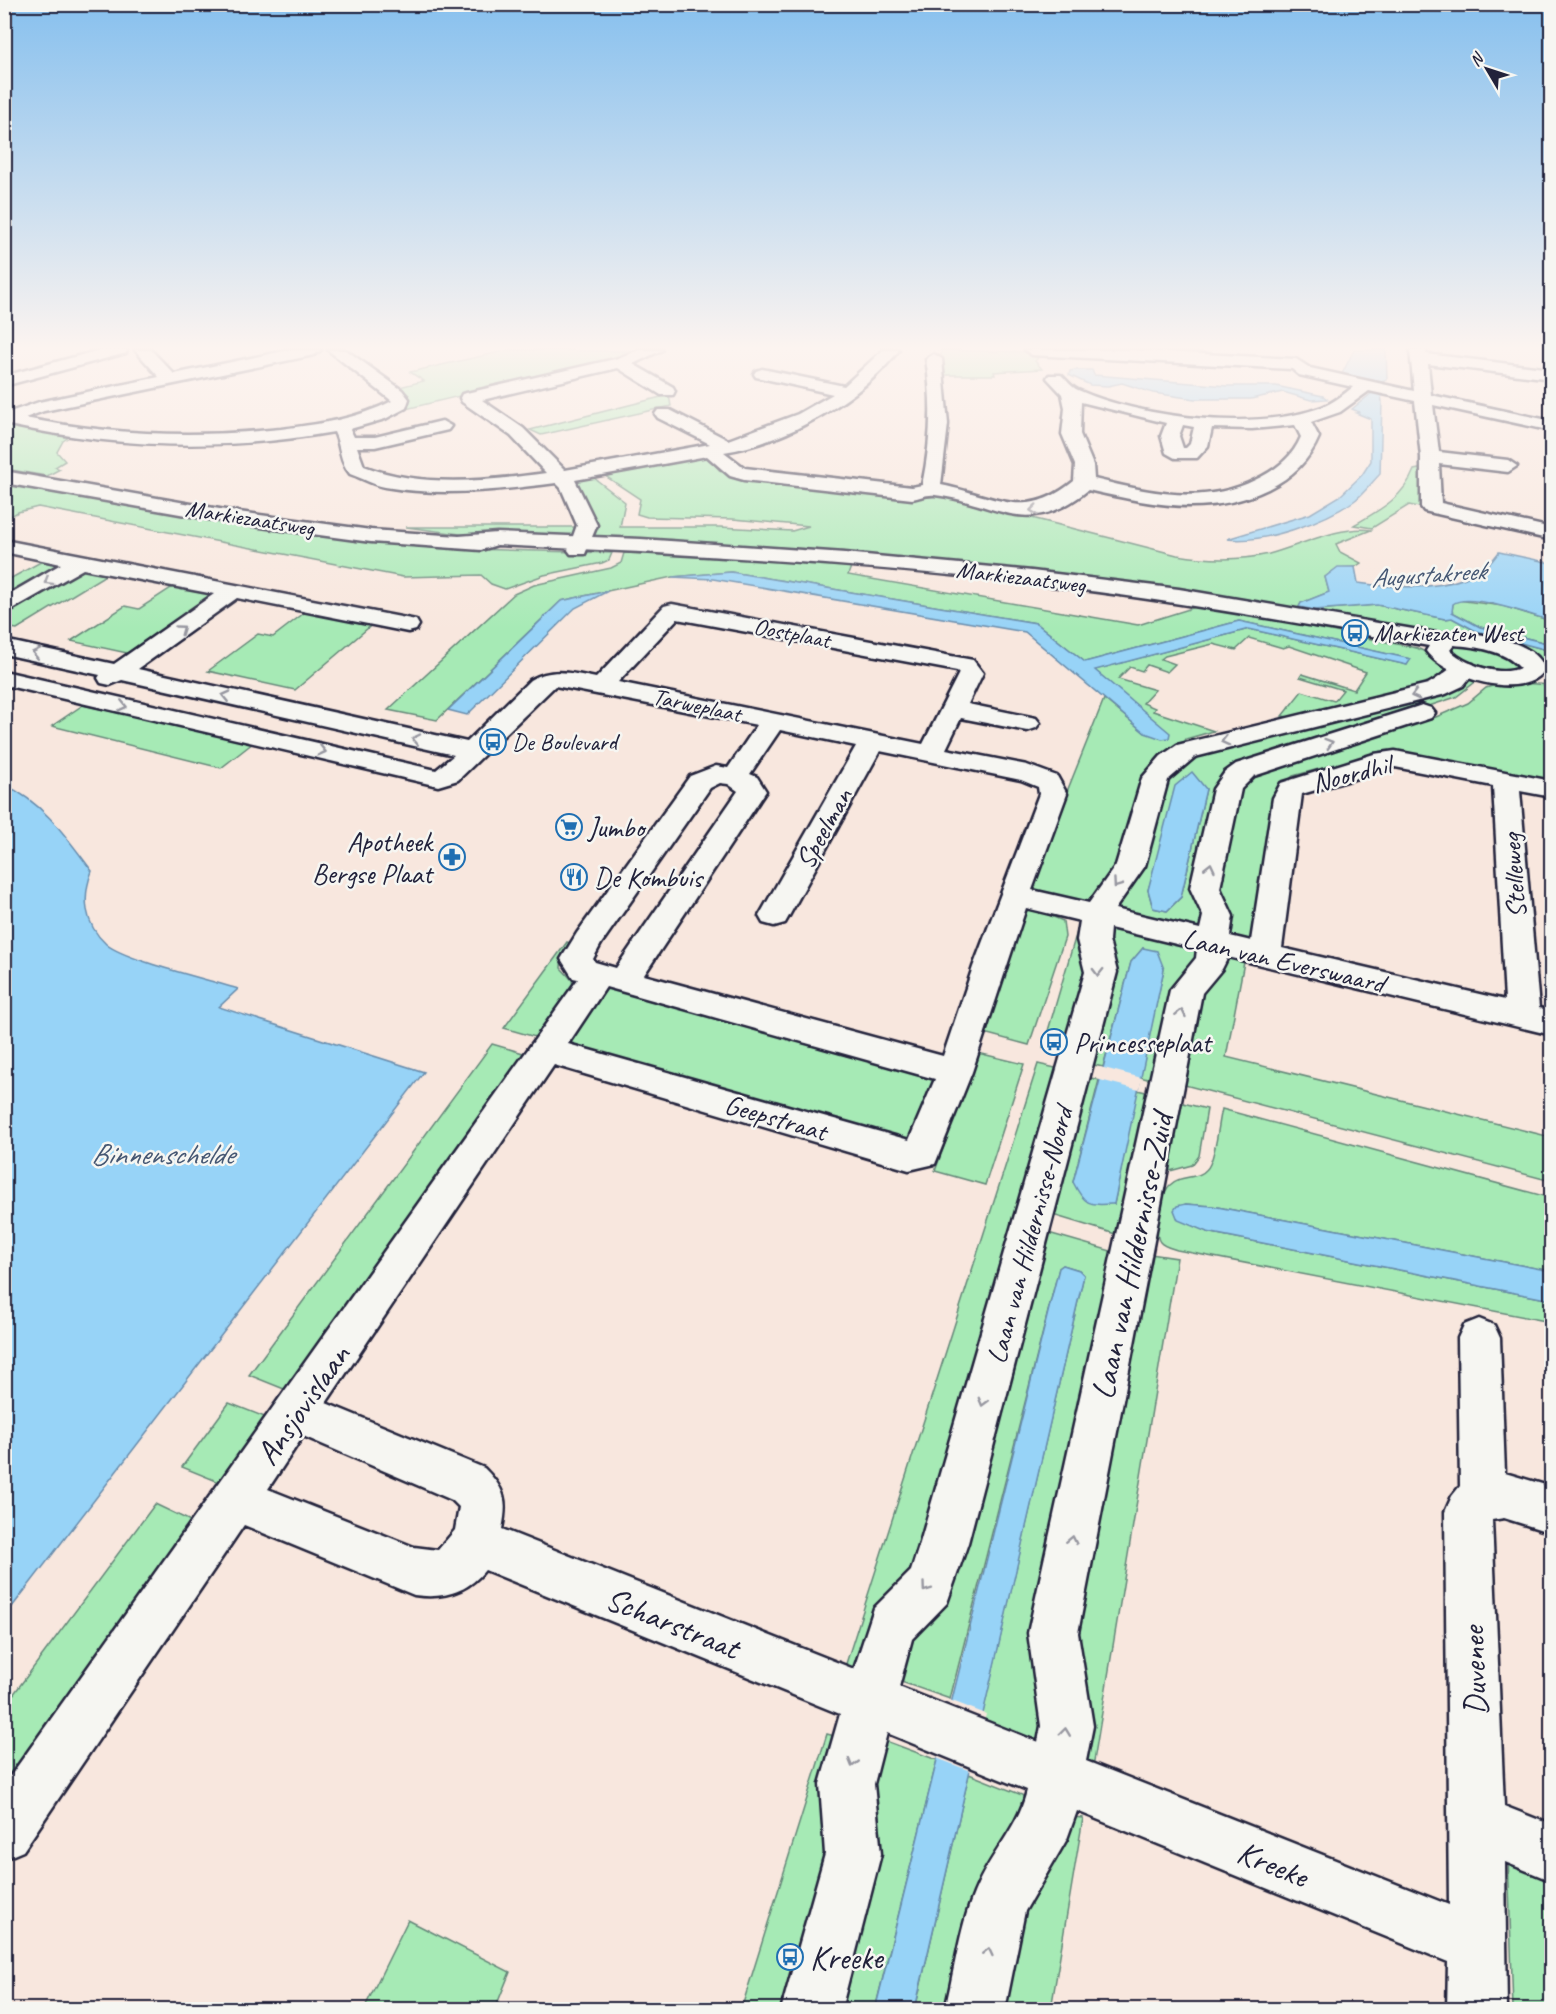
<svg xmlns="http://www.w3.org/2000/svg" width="1556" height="2014" font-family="Caveat,sans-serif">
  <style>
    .green { fill: #a6eab5; stroke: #648678; stroke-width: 1.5; fill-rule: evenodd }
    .water { fill: #97d3f7; stroke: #688cac; stroke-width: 1.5 }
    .pier { fill: #f8e7de }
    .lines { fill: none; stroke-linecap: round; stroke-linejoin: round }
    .minor-casing { stroke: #22223b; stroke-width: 5 }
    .major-casing { stroke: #22223b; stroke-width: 5 }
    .minor { fill: #f6f6f2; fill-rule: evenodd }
    .major { fill: #f6f6f2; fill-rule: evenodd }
    .oneway { stroke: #9797a0 }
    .labels { text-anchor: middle; stroke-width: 5; stroke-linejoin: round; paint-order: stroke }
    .far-street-label { font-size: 24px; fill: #22223b; stroke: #f6f6f2 }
    .far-poi-label { font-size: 24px; fill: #22223b; stroke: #f6f6f2; text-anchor: start }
    .far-water-label { font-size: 26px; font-style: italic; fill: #455773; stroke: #f6f6f2 }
    .street-label { font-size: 28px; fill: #22223b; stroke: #f6f6f2 }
    .poi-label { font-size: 28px; fill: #22223b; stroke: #f6f6f2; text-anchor: start }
    .water-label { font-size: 30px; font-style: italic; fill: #455773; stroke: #f6f6f2 }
    .near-street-label { font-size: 33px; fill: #22223b; stroke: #f6f6f2 }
    .near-poi-label { font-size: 33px; fill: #22223b; stroke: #f6f6f2; text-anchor: start }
  </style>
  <rect width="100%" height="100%" fill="#f8e7de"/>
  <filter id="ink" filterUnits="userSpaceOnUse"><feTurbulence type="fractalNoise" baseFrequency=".0167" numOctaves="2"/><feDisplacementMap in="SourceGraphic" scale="12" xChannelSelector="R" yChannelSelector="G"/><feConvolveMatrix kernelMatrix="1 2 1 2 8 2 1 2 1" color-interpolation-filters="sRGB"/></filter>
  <g filter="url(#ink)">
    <!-- green -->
    <g class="green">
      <path d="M509,350L635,351H644L402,410L409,395L399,387L424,381L410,372Z"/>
      <path d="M941,350L1028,352L1038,358L1035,361L1042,369L994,372L995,375H942Z"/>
      <path d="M669,395L671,406L541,435L530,430Z"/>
      <path d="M4,422L72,435L63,441L57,452L65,461L55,467L60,469L47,476L5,469Z"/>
      <path d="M712,455L721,462L714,464L721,472L730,470L942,495L1177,555C1208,560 1238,561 1269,554C1299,546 1340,525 1371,530L1336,544L1340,552L1361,563L1355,567L1338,568L1325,577L1329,592L1301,603L1299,607L1315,610L1377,605L1445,619L1452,618L1476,631L1551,651V666L1440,637L1316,612L1315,615L1010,570L911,559L597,538L594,535L576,483L582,478H594L625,502L620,527H720L792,531L809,526L733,519L647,517L637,514L640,499L605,476Z"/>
      <path d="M1424,468L1426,503L1419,507L1409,505L1372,528L1354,525C1380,510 1403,498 1414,470Z"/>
      <path d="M4,481L468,549L612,553L609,560L602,563L544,575L505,589L491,584L481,575L403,577L38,507L18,512L5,519Z"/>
      <path d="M406,527H581L574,537L460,534Z"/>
      <path d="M624,553L734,557L851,567L848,575L1138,625L1205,604L1310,623V627L1417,648C1428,653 1445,661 1447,674L1434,685C1382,683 1335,727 1282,716L1302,691L1334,701L1343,690L1300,677L1302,674L1354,690L1366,672L1289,646L1283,648L1249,638L1236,650L1213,644L1165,656L1161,659L1175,664L1167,672L1147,665L1142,671L1130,667L1118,679L1155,690L1143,703L1155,708L1153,711L1214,731L1186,739L1117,871L1087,903L1033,891L1068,789L1104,699L1145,733L1094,670L1249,629L1407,665L1410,659L1239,621L1085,662L1036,623L731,572L672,577L561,601L437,720L388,710L514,594L534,585L611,568L621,563Z"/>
      <path d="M48,558L67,562L5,599L4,582Z"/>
      <path d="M82,565L112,571L17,629L5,627V612Z"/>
      <path d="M177,584L216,592L127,653L71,641L125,606L139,609Z"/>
      <path d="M1457,600L1503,606L1551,621V644L1480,627L1452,612L1453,603Z"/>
      <path d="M308,610L374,623L295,690L208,671L258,634L273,637Z"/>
      <path d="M1466,644L1508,654L1521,667C1505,683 1465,664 1450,653L1451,648Z"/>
      <path d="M1473,677L1479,679L1456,697L1237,770L1210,931L1112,909L1160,780L1179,761L1448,691L1461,687ZM1184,778L1206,789L1181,897L1167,911L1153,908L1148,890Z"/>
      <path d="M1504,682L1551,685V781L1371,755L1293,776L1278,789L1273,800L1253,941L1229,936L1216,887L1236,792L1250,777L1436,717L1468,703L1486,688Z"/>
      <path d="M83,705L253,743L221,768L52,726Z"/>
      <path d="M1028,906L1063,921L1065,937L1029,1045L984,1033Z"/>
      <path d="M1080,921L1082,922L1087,973L1064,1053L1043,1048Z"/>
      <path d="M1111,926L1196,946L1203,952L1158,1082L1140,1077L1164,969L1148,950L1143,948L1131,962L1103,1067L1085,1063L1105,933Z"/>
      <path d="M567,942L570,943L562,954L561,968L572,980L574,991L542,1039L504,1028Z"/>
      <path d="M1227,953L1245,957L1226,1057L1551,1137V1181L1177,1083L1194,995Z"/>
      <path d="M616,988L938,1079L913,1147L560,1046L603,990Z"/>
      <path d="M492,1044L530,1055L294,1393L249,1375Z"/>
      <path d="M978,1053L1024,1064L985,1185L935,1171Z"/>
      <path d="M1038,1064L1060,1069L920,1559L856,1678L843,1673Z"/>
      <path d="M1080,1075L1099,1080L1073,1182L1114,1204L1137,1090L1155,1094L1122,1236L1043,1212Z"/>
      <path d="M1175,1101L1207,1109L1199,1156L1192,1165L1159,1174Z"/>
      <path d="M1222,1109L1551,1198V1271L1212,1206L1186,1204L1207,1232L1551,1300V1322L1177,1250C1171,1248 1164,1247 1160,1242C1153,1234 1162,1192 1170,1185C1181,1173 1202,1182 1210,1164C1217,1148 1218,1126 1222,1109Z"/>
      <path d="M1038,1230L1118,1253L1050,1758L979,1729L1084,1275L1079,1270L1063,1265L1059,1268L950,1699L901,1682L893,1663Z"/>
      <path d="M1144,1253L1177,1258L1092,1773L1083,1769L1075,1624Z"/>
      <path d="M229,1403L275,1421L229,1486L182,1467Z"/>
      <path d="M155,1504L199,1525L5,1805L4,1707Z"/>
      <path d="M827,1734L842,1738L841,1863L798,2009L741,2010Z"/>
      <path d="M883,1740L937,1760L875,2009L828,2010L866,1783Z"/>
      <path d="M969,1774L1022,1795L1032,1813L959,2009L915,2010Z"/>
      <path d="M1072,1817L1083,1818L1051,2009L997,2010L1017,1929Z"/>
      <path d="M1508,1855L1551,1871V2009H1513Z"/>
      <path d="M408,1920L510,1972L495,2009H364Z"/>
    </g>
    <!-- water -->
    <g class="water">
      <path d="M1354,350H1386L1387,380L1382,382L1342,374Z"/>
      <path d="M1075,370H1092L1094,375L1227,386H1276L1323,396L1327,399L1311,400L1283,392L1251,399H1195L1153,393L1122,383L1108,386L1090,385L1069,375L1070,371Z"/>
      <path d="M1372,393L1381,395L1382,402L1380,474C1372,482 1364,494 1354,501C1324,522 1263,544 1227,539L1310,514L1340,496L1362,475L1371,461V419L1356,413L1359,412L1352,409Z"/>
      <path d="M1499,552L1551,563V621C1532,615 1469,592 1453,604L1452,612L1480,627L1551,644V651L1476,631L1452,618L1445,619L1377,605L1315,610L1299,607L1301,603L1329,592L1325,577L1338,567H1355L1358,583C1401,589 1472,593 1499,552Z"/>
      <path d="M731,572L1036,623L1085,662L1239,621L1411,659L1407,665L1249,629L1095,670L1170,733L1169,738L1162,739L1145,733L1025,632L713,579L672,577Z"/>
      <path d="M608,591L575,608L467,715L448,710L561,601Z"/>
      <path d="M1192,772L1206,789L1181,897L1167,911L1153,908L1148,890L1175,786Z"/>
      <path d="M5,785C44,803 67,838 92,871C82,897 84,924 106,944C124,960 210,980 238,989L219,1007L424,1072L5,1616Z"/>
      <path d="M1143,948L1157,951L1164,969L1114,1204C1089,1205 1085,1206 1073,1182L1131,962Z"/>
      <path d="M1186,1204L1212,1206L1551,1271V1300L1207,1232L1178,1220L1174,1210L1177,1206Z"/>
      <path d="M1063,1265L1079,1270L1084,1275L915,2009L875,2010L1059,1268Z"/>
    </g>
    <!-- pier -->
    <g class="pier">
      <path d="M1100,1067L1142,1078L1139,1090L1096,1079Z"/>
      <path d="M947,1699L986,1714L973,1772L934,1757Z"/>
    </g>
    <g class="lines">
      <defs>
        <g id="minor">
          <path d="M100,350H127L126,353L4,386V376Z"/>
          <path d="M135,350H151L174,374L289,350H321L314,355L44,411L25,418C110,435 195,438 281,429C320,424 357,419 392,401L328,350H346L402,390L409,399L406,408L385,419L350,429L354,437H375L442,421L451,426L448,430L375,447H357L364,466C420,488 487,481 546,473L511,436L462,402L460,398L462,394L615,359L639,350H662L633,364L673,387L675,391L673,395H661L618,368L482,400L523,428L565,470L710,444L658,418L655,414L658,410H670L728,440L798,414L833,394L756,377L754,374L756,371L762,369L844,386L883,350H899C862,399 785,443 724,452L745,468L912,487L922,485C931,443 933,402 926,359L934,354L942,359L948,424L941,485C997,496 1024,522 1074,481L1075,465L1062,434L1065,408L1062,394L1047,378L1049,375H1061C1066,379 1071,387 1078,390C1141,418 1256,432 1322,407C1333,403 1343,395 1353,387L1299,375L1292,369L1032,355L1025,350H1129L1296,359L1310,368L1414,391L1410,350H1426V354L1552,369V379L1428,364L1431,395L1552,421V431L1433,405L1439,452L1508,460L1517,466L1508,472L1439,464L1441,503L1552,528V540L1424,511L1421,507V457L1415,401L1369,391L1340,412L1311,422L1319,437C1309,461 1292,477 1268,489C1209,518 1149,504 1088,490C1026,540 999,503 935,495C927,494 919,498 912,499L744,480L730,476L707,456L575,480L597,525L585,554H571L568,550L577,525L561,488L556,483C501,490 441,497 385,487C373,485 362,478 350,474C339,461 341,446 334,432C222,452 115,448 4,424V414L39,402L159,377ZM1081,402L1166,423L1161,436L1166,453L1175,458H1197L1208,446L1212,428L1252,429L1295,425L1301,437C1292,458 1276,470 1255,480C1203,506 1148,492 1094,479L1093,465L1080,434ZM1183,425L1194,427L1190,444L1186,448H1183L1179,436Z"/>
          <path d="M4,540L416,620L419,625L416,630L408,632L237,598L138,669L467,742L530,680C552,667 572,673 596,678L664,606L672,604L973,660L983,673L968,704L1036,718L1040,723L1036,728L1027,731L961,718L946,749L1027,765L1057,776L1067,794L1032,890L1089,903L1116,865L1142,778L1161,756L1177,745L1428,684C1444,676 1456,659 1473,664L1477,669L1463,686L1446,694L1195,757L1168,780L1145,866L1115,909L1200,929L1203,916L1190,888L1213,789L1225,772L1236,764L1413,708L1422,705L1431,708L1435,713L1431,718L1254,776L1241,789L1220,888L1233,916L1230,936L1251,941L1273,798L1281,783L1374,754L1395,751L1552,781V797L1520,791L1539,1008L1552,1011V1035L1228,957L1222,969L1202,993L1078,1633L1093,1726L1086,1761L1449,1905L1445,1512L1452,1496L1460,1486L1458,1338L1464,1325L1479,1319L1494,1325L1500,1338L1505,1473L1552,1487V1533L1504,1518L1492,1520L1504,1806L1552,1825V1881L1505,1862L1507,2010H1447L1448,1962L1077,1811L1067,1839L1025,1911L1005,2010H945C955,1969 960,1922 978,1884C993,1851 1019,1826 1027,1790L887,1733L874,1784L881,1854L841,2010H781L825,1854L820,1784L840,1714L485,1570C467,1593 442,1599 414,1595L244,1525L23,1851L4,1859V1785L578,979L573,978L561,959L577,933L690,776L716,766L728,768L757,725L555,686L458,780L438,786L4,685V671L436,770L454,755L122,680L110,685L101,683L98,678L100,675L4,654V640L114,664L214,594L83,569L4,614V597L61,564L4,552ZM677,619L957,671L959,673L923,744L618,682ZM780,730L856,746L759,916L763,923L774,926L785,923L789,916L880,751L1021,780L1038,787L1039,794L973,967L943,1056L644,975L766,791L757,777L750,774ZM1395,767L1493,786L1505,1000L1282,948L1302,794ZM720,783L728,784L738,791L616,968L595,962L593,959L601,944L710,788ZM1026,908L1080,921L1077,940L1085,972L920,1543L911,1571L874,1608L854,1669L502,1529C508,1500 505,1489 484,1468L326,1403L554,1065L909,1170L935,1164L972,1072ZM1110,928L1197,949L1196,958L1170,990L1028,1633L1041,1726L1038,1742L899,1687L912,1639L947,1603L968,1543L1117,972L1109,940ZM606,987L935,1079L909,1140L568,1044ZM303,1436L452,1500L459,1507L455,1530L438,1550L414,1547L268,1489Z"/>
        </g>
        <path id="major" d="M4,471L231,511L371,530L459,536L497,533L641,539L845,553L1032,571L1179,589L1442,634C1465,628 1544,641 1544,671C1522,702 1444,677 1426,651L1429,646C1297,623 1166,599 1033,584C855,563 676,553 497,545L481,550L371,542L231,523L4,483ZM1454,645C1477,647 1504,650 1520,668C1499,677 1466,665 1450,650Z"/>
      </defs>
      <!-- minor casing -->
      <use href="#minor" class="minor-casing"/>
      <!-- major casing -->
      <use href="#major" class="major-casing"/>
      <!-- minor -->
      <use href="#minor" class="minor"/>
      <!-- major -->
      <use href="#major" class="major"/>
    </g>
    <!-- one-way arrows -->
    <defs><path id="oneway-chevron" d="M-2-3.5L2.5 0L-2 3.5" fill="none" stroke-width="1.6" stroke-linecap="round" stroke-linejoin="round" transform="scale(1.5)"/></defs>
    <g class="oneway">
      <use href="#oneway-chevron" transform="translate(1034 510) rotate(173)"/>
      <use href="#oneway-chevron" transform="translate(48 581) rotate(149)"/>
      <use href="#oneway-chevron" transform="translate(181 629) rotate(-36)"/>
      <use href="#oneway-chevron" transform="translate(36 653) rotate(-168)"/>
      <use href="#oneway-chevron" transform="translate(1415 695) rotate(166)"/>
      <use href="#oneway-chevron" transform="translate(226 696) rotate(-167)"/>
      <use href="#oneway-chevron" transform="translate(123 706) rotate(13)"/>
      <use href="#oneway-chevron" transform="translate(416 739) rotate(-168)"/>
      <use href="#oneway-chevron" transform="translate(1225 741) rotate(166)"/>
      <use href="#oneway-chevron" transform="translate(1329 743) rotate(-18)"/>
      <use href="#oneway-chevron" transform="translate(322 751) rotate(13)"/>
      <use href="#oneway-chevron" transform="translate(1210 867) rotate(-77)"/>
      <use href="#oneway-chevron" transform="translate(1117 884) rotate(125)"/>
      <use href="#oneway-chevron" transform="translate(1098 972) rotate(91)"/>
      <use href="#oneway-chevron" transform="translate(1181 1013) rotate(-78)"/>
      <use href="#oneway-chevron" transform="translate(983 1402) rotate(105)"/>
      <use href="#oneway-chevron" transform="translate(1072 1540) rotate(-78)"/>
      <use href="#oneway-chevron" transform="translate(926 1588) rotate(126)"/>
      <use href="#oneway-chevron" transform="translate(1065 1732) rotate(-83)"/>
      <use href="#oneway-chevron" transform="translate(853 1763) rotate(106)"/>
      <use href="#oneway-chevron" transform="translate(988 1952) rotate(-77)"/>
    </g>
  </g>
  <!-- sky -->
  <linearGradient id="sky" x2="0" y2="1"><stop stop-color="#87c0ee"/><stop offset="0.55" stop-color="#fcf4f0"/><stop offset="1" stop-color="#fcf4f0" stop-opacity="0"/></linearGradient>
  <rect width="1556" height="632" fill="url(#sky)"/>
  <!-- icons -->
  <defs>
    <symbol id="bus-ring" viewBox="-11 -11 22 22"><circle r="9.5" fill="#f6f6f2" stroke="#1f6fb2" stroke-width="1.5"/><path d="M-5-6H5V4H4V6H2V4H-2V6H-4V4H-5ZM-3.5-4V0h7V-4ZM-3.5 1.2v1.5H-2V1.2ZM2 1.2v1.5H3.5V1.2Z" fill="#1f6fb2"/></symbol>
    <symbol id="supermarket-ring" viewBox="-11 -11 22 22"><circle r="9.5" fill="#f6f6f2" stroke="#1f6fb2" stroke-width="1.5"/><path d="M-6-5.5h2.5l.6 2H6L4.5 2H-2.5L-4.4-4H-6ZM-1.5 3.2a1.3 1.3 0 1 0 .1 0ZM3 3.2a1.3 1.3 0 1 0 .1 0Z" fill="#1f6fb2"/></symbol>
    <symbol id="pharmacy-ring" viewBox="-11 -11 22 22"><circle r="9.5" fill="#f6f6f2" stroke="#1f6fb2" stroke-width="1.5"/><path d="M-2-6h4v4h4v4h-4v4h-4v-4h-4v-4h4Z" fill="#1f6fb2"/></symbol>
    <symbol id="restaurant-ring" viewBox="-11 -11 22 22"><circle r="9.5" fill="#f6f6f2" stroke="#1f6fb2" stroke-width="1.5"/><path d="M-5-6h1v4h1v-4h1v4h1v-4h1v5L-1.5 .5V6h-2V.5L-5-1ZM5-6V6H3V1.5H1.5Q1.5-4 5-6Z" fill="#1f6fb2"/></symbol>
  </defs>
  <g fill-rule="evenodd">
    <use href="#bus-ring" x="1340" y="618" width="30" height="30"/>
    <use href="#bus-ring" x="478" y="727" width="30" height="30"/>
    <use href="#supermarket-ring" x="554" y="812" width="30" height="30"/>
    <use href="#pharmacy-ring" x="437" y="842" width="30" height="30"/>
    <use href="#restaurant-ring" x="559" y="862" width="30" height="30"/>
    <use href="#bus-ring" x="1039" y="1027" width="30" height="30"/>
    <use href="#bus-ring" x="775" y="1942" width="30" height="30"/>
  </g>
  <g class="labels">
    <!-- far-street labels -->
    <g class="far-street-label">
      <text transform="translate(250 518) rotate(9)" y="8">Markiezaatsweg</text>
      <text transform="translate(1021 577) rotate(7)" y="8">Markiezaatsweg</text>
      <text transform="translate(792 633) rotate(11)" y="8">Oostplaat</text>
      <text transform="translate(697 705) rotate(12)" y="8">Tarweplaat</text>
    </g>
    <!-- far-poi labels -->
    <g class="far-poi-label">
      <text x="1374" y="641">Markiezaten West</text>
      <text x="512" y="750">De Boulevard</text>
    </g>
    <!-- far-water labels -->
    <g class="far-water-label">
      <text transform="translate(1428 574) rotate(-4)" y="9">Augustakreek</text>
    </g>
    <!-- street labels -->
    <g class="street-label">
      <text transform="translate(1351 773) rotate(-14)" y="10">Noordhil</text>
      <text transform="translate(823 828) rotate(-61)" y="10">Speelman</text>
      <text transform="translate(1513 876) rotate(-94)" y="10">Stelleweg</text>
      <text transform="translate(1284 960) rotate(13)" y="10">Laan van Everswaard</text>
      <text transform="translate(776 1117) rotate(16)" y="10">Geepstraat</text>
      <text transform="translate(1029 1235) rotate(-75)" y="10">Laan van Hildernisse-Noord</text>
    </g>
    <!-- poi labels -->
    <g class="poi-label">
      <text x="588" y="837">Jumbo</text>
      <text x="432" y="851" text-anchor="end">Apotheek<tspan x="432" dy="32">Bergse Plaat</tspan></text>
      <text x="594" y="887">De Kombuis</text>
      <text x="1074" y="1052">Princesseplaat</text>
    </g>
    <!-- water labels -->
    <g class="water-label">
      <text x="162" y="1164">Binnenschelde</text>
    </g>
    <!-- near-street labels -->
    <g class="near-street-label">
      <text transform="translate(1131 1256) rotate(-78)" y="12">Laan van Hildernisse-Zuid</text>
      <text transform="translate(302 1404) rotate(-55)" y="12">Ansjovislaan</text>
      <text transform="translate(673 1622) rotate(22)" y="12">Scharstraat</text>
      <text transform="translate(1473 1671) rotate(-92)" y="12">Duvenee</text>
      <text transform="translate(1273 1863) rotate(22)" y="12">Kreeke</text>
    </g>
    <!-- near-poi labels -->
    <g class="near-poi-label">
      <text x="810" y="1969">Kreeke</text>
    </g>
  </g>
  <!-- margin -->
  <rect width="1556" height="2014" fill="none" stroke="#f6f6f2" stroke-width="24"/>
  <rect x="12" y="12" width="1532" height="1990" fill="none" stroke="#22223b" stroke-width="2" filter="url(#ink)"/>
  <!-- north arrow -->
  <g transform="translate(1487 69) rotate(309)" stroke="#f6f6f2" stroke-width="4.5" paint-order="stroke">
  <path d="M0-4.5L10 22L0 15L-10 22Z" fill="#22223b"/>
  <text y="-9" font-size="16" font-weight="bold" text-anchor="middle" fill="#22223b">N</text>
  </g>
</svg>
